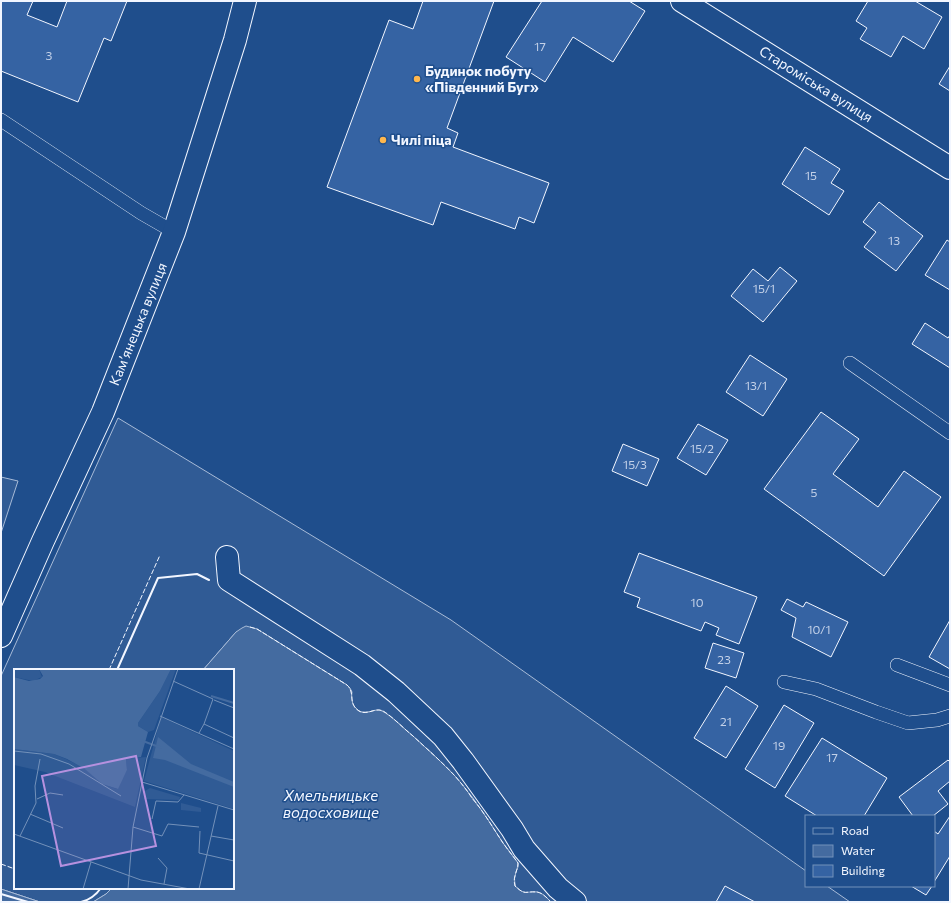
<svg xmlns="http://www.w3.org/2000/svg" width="951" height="903" font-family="Commissioner,sans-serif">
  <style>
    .built { fill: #305b95; stroke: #a8bbd7 }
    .water { fill: #446ba0; stroke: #a8bbd7 }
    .building { fill: #3563a3; stroke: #f2f6ff }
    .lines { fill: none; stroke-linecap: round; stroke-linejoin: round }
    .lane-casing { stroke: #f2f6ff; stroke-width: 14 }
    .street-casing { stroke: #f2f6ff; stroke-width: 24 }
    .primary-casing { stroke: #f2f6ff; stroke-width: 24 }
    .lane { stroke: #1f4e8c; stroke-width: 13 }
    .street { stroke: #1f4e8c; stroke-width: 22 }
    .primary { stroke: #1f4e8c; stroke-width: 22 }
    .fence { stroke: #f2f6ff; stroke-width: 1; stroke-dasharray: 5 2; stroke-linecap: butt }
    .wall { stroke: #f2f6ff; stroke-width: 2 }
    .poi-dot { fill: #ffb74d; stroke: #1f4e8c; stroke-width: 1.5 }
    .labels { text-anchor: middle; stroke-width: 3; stroke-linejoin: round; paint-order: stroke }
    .number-label { font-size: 12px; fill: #c3d1e8 }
    .poi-label { font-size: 14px; font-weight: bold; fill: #f2f6ff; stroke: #1f4e8c; text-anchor: start }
    .street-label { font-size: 14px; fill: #f2f6ff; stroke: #1f4e8c }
    .water-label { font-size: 15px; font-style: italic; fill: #f2f6ff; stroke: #1f4e8c }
    .inset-river { fill: none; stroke: #446ba0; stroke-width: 2 }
    .inset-road { fill: none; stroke: #7391ba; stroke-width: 1 }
    .view { fill: #b691df; fill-opacity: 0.15; stroke: #b691df; stroke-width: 2 }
    .inset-edge { fill: none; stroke: #f2f6ff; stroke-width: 2 }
  </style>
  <rect width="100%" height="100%" fill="#1f4e8c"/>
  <!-- built -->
  <g class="built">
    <path d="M118,418L451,620L806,871V886H827L850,902H551L545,897L537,892L526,893L521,891L515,886L514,878L515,874L518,867V863L503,843L473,798L454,776L435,756L396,721L383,711H373L368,712H362L359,711L354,706L351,700L352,692L350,688L347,685L257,629L236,632L203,670H15V888H112L106,894L93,902H40L1,889V676Z"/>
    <path d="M1,477L18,481L1,533Z"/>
  </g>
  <!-- water -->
  <g class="water">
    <path d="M246,626L257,629L347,685C356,693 347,703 359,711C367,716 375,707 382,711C392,716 404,729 413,736C427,749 442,762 455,776C461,783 467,790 472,798C484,812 493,828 503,843C508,850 513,856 518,863C518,868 516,871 515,876C514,879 515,882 515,886C526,896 524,891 537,892C543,893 547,898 551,902H93L106,894L112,888H233V670H203L236,632L242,628Z"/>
    <path d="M1,889L40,902H1Z"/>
  </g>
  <!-- building -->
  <g class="building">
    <path d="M1,1H33L27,15L57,27L67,1H127L111,41L104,38L78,102L1,71Z"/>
    <path d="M423,1H494L447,128L458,133L453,147L549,183L534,223L519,217L515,229L441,202L433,225L327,187L389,20L413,29Z"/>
    <path d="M542,1H629L645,11L613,62L573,37L545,82L506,57Z"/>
    <path d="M868,1H915L942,17L924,49L903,36L891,57L860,39L867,28L856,21Z"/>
    <path d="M950,66V91L939,84Z"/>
    <path d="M805,147L840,169L831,183L844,191L829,215L782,184Z"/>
    <path d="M879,202L923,236L896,271L864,247L876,232L863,222Z"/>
    <path d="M947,240L950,242V290L925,275Z"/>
    <path d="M780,267L797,281L763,322L731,296L753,269L768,281Z"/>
    <path d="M925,323L948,338L950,335V368L912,344Z"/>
    <path d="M750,355L787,379L763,416L726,392Z"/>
    <path d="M821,412L859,439L833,474L878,507L904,471L941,497L884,576L764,489Z"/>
    <path d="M698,424L728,440L706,475L677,458Z"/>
    <path d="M623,444L659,459L647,486L612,471Z"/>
    <path d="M639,553L757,597L739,644L716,635L719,628L705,622L701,631L637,607L640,598L624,592Z"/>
    <path d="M787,599L803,607L806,602L848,622L831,657L792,637L796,618L781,610Z"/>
    <path d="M950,620V669L929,657Z"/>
    <path d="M713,643L744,653L736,678L705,668Z"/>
    <path d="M726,686L758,706L726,758L694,738Z"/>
    <path d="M784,705L814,723L775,788L745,769Z"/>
    <path d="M822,738L887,778L864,816H817L785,796Z"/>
    <path d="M948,760L950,762V781L938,791L948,804L933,816H913L899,797Z"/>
    <path d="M950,816V856L934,882V831L938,834Z"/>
    <path d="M725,886L755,902H716Z"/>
    <path d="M911,886H932L926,895Z"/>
  </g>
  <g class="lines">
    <defs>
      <g id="lane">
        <path d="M1,120L141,213L174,232"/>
        <path d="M850,363L950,433"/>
        <path d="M897,665L950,685"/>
        <path d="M784,682L816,689L876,712L908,723L937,720L950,716"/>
      </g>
      <g id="street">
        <path d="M682,1L950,168"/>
        <path d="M227,557L229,580L362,665L396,692L443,736L463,761L512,829L524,849L558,888L575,902"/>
      </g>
      <path id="primary" d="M1,636L43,541L103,412L174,232L235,40L245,1"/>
    </defs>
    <!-- lane casing -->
    <use href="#lane" class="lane-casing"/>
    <!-- street casing -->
    <use href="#street" class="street-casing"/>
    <!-- primary casing -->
    <use href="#primary" class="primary-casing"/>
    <!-- lane -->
    <use href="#lane" class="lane"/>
    <!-- street -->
    <use href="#street" class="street"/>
    <!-- primary -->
    <use href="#primary" class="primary"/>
    <!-- fence -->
    <g class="fence">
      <path d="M250,627L257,629L347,685C356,693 347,703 359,711C367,716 375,707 383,711C392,716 404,729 413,736C427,749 442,762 455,776C461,783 467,790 472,798C484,812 493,828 503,843C508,850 513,856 518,863C518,868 516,871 515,876C514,879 514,882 515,886C526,896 524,891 537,892C543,893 547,898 551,902"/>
      <path d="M109,670L160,555"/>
      <path d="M1,864L15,869"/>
    </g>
    <!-- wall -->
    <g class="wall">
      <path d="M117,670L158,578L197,574L209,580"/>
      <path d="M1,894L28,902"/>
      <path d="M81,902C90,900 96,895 101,888"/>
    </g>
  </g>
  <!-- markers -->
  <g class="poi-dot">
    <circle cx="417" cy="79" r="4"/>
    <circle cx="383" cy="140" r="4"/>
  </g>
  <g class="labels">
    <!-- number labels -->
    <g class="number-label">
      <text x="540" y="51">17</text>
      <text x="49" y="60">3</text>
      <text x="811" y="180">15</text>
      <text x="894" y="245">13</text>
      <text x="764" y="293">15/1</text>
      <text x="756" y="390">13/1</text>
      <text x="702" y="453">15/2</text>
      <text x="635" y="469">15/3</text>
      <text x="814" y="497">5</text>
      <text x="697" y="607">10</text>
      <text x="819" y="634">10/1</text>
      <text x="724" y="664">23</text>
      <text x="726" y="726">21</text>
      <text x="779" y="750">19</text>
      <text x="832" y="762">17</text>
    </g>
    <!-- poi labels -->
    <g class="poi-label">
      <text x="425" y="76">Будинок побуту<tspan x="425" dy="16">«Південний Буг»</tspan></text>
      <text x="391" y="145">Чилі піца</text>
    </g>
    <!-- street labels -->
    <g class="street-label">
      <text transform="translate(816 84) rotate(32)" y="5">Староміська вулиця</text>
      <text transform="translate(138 324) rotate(-68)" y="5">Камʼянецька вулиця</text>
    </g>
    <!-- water labels -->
    <g class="water-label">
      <text x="331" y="801">Хмельницьке<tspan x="331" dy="17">водосховище</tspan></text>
    </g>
  </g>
  <!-- overview -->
  <g transform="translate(14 669)">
    <rect width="220" height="220" fill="#1f4e8c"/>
    <path d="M0,0H25L28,8L19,12L0,8ZM157,0H162L140,61L134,63L124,57V54L146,22ZM147,48L220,82V140L130,112ZM0,80L40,85L52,90L72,100L88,115L103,120L113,101L112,90L132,88L121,138L31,103L0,96ZM136,119L166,128L165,131L130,130L131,122ZM167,134L187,139V143L167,141Z" fill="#305b95"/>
    <path d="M25,0H157L146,22L124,54V57L134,63L127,88L112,90L113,101L104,120L88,115L71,100L53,90L40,85L0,80V8L15,12L26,10L29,7ZM144,68L177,95L220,113V118L151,91L139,89Z" fill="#446ba0"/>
    <path class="inset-river" d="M197,27L220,34M126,71L148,79"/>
    <path class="inset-road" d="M159,12L199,30L190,55M200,31L220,39M146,47L220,80M185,64L190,55L220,69M0,82L27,85L55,95L107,127M128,113L220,141M23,130L36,124L49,126M16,145L49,159M138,150L142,132L164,133L170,126M119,158L148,167L154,155L185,158M186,162L185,184L220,192M0,165L127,211L176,220M6,167L22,134L21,117L26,90M197,167L220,171M144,189L153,199L150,215M69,220L77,193M114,220L119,158L133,89L164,0M185,220L204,137"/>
    <path class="view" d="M122,87L142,177L47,197L28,107Z"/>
    <rect width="220" height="220" class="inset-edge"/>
  </g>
  <!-- border -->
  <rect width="951" height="903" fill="none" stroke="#f2f6ff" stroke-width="4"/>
  <!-- legend -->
  <rect x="805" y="815" width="130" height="72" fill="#1f4e8c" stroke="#7391ba"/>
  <rect x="813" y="828" width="20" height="6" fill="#1f4e8c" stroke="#7391ba"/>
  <text x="841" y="835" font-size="12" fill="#f2f6ff">Road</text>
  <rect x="813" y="845" width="20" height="12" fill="#446ba0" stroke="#7391ba"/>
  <text x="841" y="855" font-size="12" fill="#f2f6ff">Water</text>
  <rect x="813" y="865" width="20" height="12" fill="#3563a3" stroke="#7391ba"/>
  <text x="841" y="875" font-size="12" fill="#f2f6ff">Building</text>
</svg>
